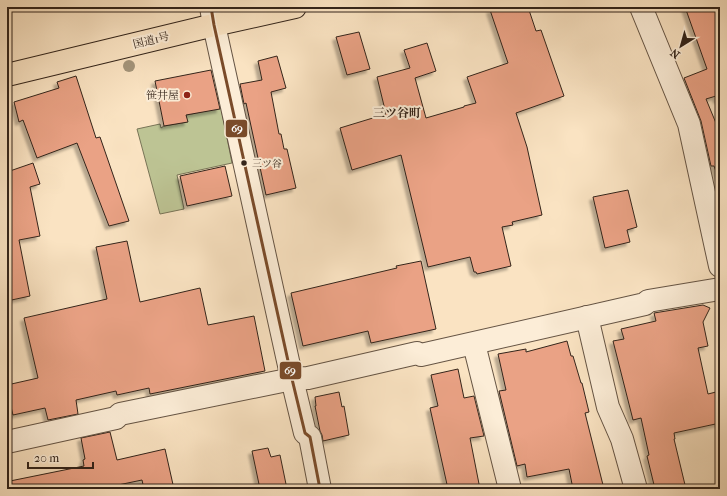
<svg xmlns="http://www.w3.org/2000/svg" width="727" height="496" font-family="'IM FELL French Canon','Noto Serif JP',serif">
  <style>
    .green { fill: #bdc494; stroke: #787457 }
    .building { fill: #eaa285; stroke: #33241a; filter: url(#shadow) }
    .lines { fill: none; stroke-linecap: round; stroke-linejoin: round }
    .street-casing { stroke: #655444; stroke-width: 24 }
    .highway-casing { stroke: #33241a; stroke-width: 24 }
    .street { stroke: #fcedd7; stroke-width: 22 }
    .highway { stroke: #fae3c2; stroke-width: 22 }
    .bus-1-casing { stroke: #fcedd7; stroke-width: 6 }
    .bus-1 { stroke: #7a4b2a; stroke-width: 3 }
    .tree { fill: #a3947a }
    .poi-dot { fill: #8f2418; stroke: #fcedd7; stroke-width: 1.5 }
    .bus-dot { fill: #33241a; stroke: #fcedd7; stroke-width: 1.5 }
    .labels { text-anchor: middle; stroke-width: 4; stroke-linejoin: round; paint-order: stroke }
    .bus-label { font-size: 10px; fill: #33241a; stroke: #fcedd7; text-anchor: start }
    .street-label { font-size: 11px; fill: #33241a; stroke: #fcedd7 }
    .poi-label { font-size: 11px; fill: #33241a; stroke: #fcedd7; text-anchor: end }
    .neighbourhood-label { font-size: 12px; font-weight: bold; fill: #33241a; stroke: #fcedd7 }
    .line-badge { stroke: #fcedd7; stroke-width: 1.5 }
    .badge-label { font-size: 11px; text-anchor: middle; font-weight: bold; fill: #fff }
  </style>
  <defs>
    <filter id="shadow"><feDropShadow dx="-3.5" dy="3.5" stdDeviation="1" flood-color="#0004"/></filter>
  </defs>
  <rect width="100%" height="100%" fill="#fae3c2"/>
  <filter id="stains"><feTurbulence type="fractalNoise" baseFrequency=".005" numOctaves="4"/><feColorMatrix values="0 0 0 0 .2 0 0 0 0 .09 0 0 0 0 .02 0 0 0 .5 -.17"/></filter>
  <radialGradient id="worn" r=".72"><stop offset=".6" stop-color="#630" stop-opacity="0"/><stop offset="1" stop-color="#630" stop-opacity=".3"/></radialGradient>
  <!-- green -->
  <path class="green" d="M221,108L232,163L177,175L184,209L160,214L137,129L160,124L161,128L164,126L187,122L186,115Z"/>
  <!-- building -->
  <g class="building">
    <path d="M499,7H528L536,31L541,30L564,96L516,113L527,147L542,215L512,222L513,225L502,227L511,266L477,274L476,272H474L470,257L428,267L401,155L352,170L340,128L386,114L377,77L410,68L404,50L427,43L436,71L415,78L426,118L464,107V106L476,103L467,77L508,63L490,10Z"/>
    <path d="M685,7H720V99L717,100L716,96L706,99L718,128L720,127V176L718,177L714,166H711L701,121L684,78L707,69Z"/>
    <path d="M359,32L370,69L347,75L336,37Z"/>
    <path d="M277,56L286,88L271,92L279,134H281L284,149H287L296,188L266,195L246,103L244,104L240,84L262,80L258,61Z"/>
    <path d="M211,70L220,109L186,115L188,122L164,126L155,81Z"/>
    <path d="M76,76L96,138L100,137L129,221L109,226L77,143L37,158L23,120L19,122L14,102L59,88L57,82Z"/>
    <path d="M33,163L40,184L30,187L40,236L19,240L30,296L7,301V172Z"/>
    <path d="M225,166L232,196L187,206L180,176Z"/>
    <path d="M628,190L637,227L627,230L630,242L605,248L593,197Z"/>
    <path d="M127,241L140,302L200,288L208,325L254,316L265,371L150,394L149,388L117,395L116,391L76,400L78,414L48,420L45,408L13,415L7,391V385L38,378L24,318L107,299L96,247Z"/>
    <path d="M421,261L436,329L371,343L368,331L303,346L291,293L397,268L396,266Z"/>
    <path d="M703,305L710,308L703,322L708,346L698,348L708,394L720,391V423L674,433L675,439H674L686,489H655L647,456L649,455L641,418L633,420L613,341L624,339L621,329L656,321L654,313Z"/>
    <path d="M567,341L571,356H573L581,383H582L589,412L585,413L604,489H573L569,469L527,477L525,464L517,466L499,391L506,390L498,354L526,349V352Z"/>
    <path d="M458,369L464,398L474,396L484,436L470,438L480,489H448L430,408L438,406L431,375Z"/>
    <path d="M339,392L342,407L344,406L349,435L323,441L322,435L320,431L315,406H316L315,397Z"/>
    <path d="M110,432L117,460L165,449L174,489H144L142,480L99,489H11L10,481L84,466L83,460L85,459L81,438Z"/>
    <path d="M268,448L271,457L280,455L287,489H260L252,451Z"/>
  </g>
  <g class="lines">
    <defs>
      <g id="street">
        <path d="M211,7L214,25L292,379L305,433L310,437L320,489"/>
        <path d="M641,7L689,124L720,266"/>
        <path d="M587,317L608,407L622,439L636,489"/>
        <path d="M474,344L510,489"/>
        <path d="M7,442L116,418L120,414L292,379L308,378L417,353L421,355L645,304L648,301L720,289"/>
      </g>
      <path id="highway" d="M7,75L214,25L295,7"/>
    </defs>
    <!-- street casing -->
    <use href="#street" class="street-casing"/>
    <!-- highway casing -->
    <use href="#highway" class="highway-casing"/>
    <!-- street -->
    <use href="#street" class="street"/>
    <!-- highway -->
    <use href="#highway" class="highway"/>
    <defs>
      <path id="bus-1" d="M211,7L214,25L292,379L305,433L310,437L320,489"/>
    </defs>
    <!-- bus-1 casing -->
    <use href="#bus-1" class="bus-1-casing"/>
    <!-- bus-1 -->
    <use href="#bus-1" class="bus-1"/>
  </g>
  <!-- trees -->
  <circle class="tree" cx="129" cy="66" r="6"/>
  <!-- markers -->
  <circle class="poi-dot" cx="187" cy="95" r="4"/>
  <circle class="bus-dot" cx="244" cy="163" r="3.5"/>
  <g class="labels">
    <!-- bus labels -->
    <g class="bus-label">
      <text x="252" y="167">三ツ谷</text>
    </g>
    <!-- street labels -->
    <g class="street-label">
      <text transform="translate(151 40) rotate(-14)" y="4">国道1号</text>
    </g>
    <!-- poi labels -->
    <g class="poi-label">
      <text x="179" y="99">笹井屋</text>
    </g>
    <!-- neighbourhood labels -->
    <g class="neighbourhood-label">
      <text x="397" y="117">三ツ谷町</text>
    </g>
  </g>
  <g class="line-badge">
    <rect x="225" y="119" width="23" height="19" rx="4" fill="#7a4b2a"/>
    <rect x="279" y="361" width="23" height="19" rx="4" fill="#7a4b2a"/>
  </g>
  <g class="badge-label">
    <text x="237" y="132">69</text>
    <text x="290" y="374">69</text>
  </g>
  <!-- margin -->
  <rect width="727" height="496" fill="none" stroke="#fae3c2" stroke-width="24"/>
  <rect x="8" y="8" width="711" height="480" fill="none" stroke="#33241a" stroke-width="2"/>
  <rect x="12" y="12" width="703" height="472" fill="none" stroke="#33241a"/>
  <!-- north arrow -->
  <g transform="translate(681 46) rotate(217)" stroke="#fcedd7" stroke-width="3" paint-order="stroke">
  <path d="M0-3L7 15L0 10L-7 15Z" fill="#33241a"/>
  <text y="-6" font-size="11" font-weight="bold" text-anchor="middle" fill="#33241a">N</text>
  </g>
  <!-- scale -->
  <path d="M28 462v6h65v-6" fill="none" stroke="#33241a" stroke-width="2"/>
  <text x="34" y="462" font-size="12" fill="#33241a" stroke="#fcedd7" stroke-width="3" paint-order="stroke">20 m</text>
  <rect width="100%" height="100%" filter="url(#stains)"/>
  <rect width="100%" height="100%" fill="url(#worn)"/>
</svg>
